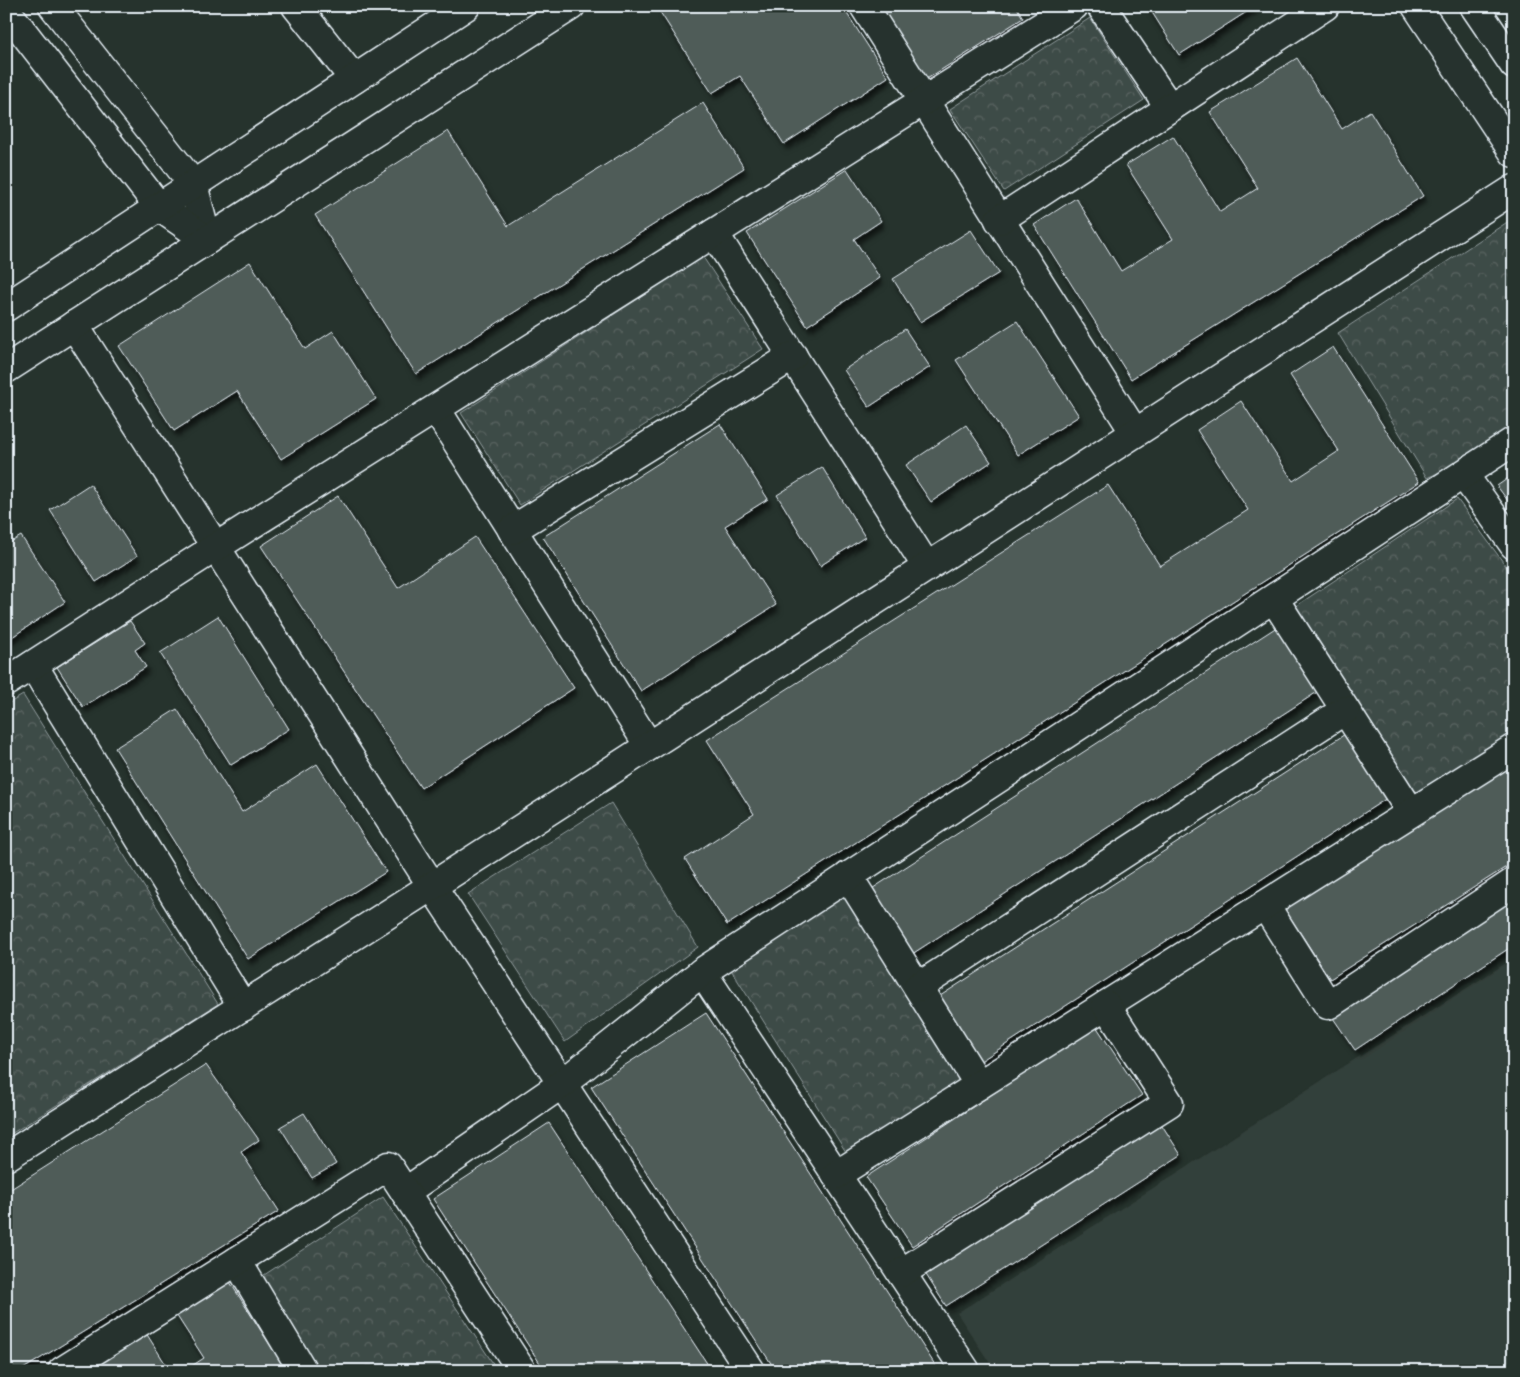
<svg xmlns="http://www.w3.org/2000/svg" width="1520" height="1377" font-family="'Balsamiq Sans',sans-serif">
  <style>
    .built { fill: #333f3a }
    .park { fill: url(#park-crowns); stroke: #939ea0 }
    .building { fill: #505c59; stroke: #e8f1f8; filter: url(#shadow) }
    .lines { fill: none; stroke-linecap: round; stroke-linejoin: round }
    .minor-casing { stroke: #e8f1f8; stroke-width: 31 }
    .minor { stroke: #26332d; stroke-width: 28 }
  </style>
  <defs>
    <pattern id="park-crowns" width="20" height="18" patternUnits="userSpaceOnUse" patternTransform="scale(1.25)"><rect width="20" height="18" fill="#3e4b47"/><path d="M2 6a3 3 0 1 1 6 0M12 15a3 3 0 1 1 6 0" fill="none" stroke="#5a6562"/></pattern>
    <filter id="shadow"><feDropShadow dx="3" dy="5.5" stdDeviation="2.5" flood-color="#0009"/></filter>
  </defs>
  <rect width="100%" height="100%" fill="#26332d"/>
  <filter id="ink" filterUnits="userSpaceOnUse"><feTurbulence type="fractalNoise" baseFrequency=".02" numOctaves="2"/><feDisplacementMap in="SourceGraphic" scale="10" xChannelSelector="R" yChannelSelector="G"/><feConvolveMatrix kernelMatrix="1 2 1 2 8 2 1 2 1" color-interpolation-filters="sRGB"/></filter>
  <g filter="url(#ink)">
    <!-- built -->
    <path class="built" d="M1514,958V1365L1504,1371H995L957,1313Z"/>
    <!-- park -->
    <g class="park">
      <path d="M1090,18L1144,100L1004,191L950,109Z"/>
      <path d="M1512,219L1514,221V425L1458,464L1427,478L1338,333Z"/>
      <path d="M703,257L763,349L520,505L461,413Z"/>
      <path d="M1457,499L1514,577V732L1417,794L1296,606Z"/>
      <path d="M23,695L218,1004L6,1137V705Z"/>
      <path d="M611,803L698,947L565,1042L468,894Z"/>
      <path d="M845,891L964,1078L846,1152L728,965Z"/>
      <path d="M383,1197L498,1371H319L258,1279Z"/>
    </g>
    <!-- building -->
    <g class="building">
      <path d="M669,6H842L888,77L784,144L740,76L712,93L660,12Z"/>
      <path d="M874,6H1016L1023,18L922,82Z"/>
      <path d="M1148,6H1256L1179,55Z"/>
      <path d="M1297,58L1342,129L1370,111L1423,196L1131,379L1034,225L1076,198L1121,271L1173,239L1126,165L1173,136L1220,212L1258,188L1210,112Z"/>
      <path d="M703,103L744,168L416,374L315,215L448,131L508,226Z"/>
      <path d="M847,169L881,221L854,239L880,278L807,326L747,233Z"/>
      <path d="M971,230L999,273L920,322L893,279Z"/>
      <path d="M250,262L305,349L333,331L376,399L281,459L237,391L174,431L119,346Z"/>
      <path d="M1017,321L1079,416L1018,455L956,360Z"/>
      <path d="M905,329L930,367L869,407L844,370Z"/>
      <path d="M1333,347L1419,482L727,925L685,859L754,814L707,740L1108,485L1160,566L1248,510L1197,430L1241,401L1293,481L1339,451L1290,375Z"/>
      <path d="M720,424L768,499L725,526L776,605L641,691L543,537Z"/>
      <path d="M966,425L991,462L931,502L906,465Z"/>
      <path d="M822,467L865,537L820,566L777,495Z"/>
      <path d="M1514,474V509L1497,486Z"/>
      <path d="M90,484L137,556L96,582L50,510Z"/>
      <path d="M338,496L398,588L475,537L574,688L421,788L261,546Z"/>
      <path d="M21,536L65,602L6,641V545Z"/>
      <path d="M218,616L289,729L231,765L160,653Z"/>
      <path d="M130,621L145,643L135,650L146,667L83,707L57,667Z"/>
      <path d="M1283,623L1325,687L909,956L867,892Z"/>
      <path d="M177,709L242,812L317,764L386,872L248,959L115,748Z"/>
      <path d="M1353,729L1395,793L979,1062L937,998Z"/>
      <path d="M1514,762V862L1330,979L1284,908Z"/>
      <path d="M1514,898V945L1355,1050L1333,1018Z"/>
      <path d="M706,1013L939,1371H776L591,1087Z"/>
      <path d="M1096,1026L1142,1095L912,1246L866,1177Z"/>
      <path d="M206,1065L259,1140L241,1152L279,1211L20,1371H6V1192Z"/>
      <path d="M304,1113L336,1164L312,1178L280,1127Z"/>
      <path d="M1160,1122L1181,1155L946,1306L925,1273Z"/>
      <path d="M549,1123L712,1371H545L433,1199Z"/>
      <path d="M228,1279L286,1370L285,1371H184L204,1358L175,1313Z"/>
      <path d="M146,1333L170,1371H87Z"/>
    </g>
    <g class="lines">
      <defs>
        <g id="minor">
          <path d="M53,6L193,184L207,240"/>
          <path d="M296,6L354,79"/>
          <path d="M864,6L1135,433"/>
          <path d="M1101,6L1170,108"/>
          <path d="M1416,6L1514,153"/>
          <path d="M1474,6L1514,65"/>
          <path d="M6,10L159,207L207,240"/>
          <path d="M999,220L1325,6"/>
          <path d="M714,233L927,567"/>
          <path d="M6,307L466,6"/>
          <path d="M74,325L432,886L751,1371"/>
          <path d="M6,369L571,6"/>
          <path d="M436,409L649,746"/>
          <path d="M1464,475L1514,545"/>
          <path d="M512,530L793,356"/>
          <path d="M1274,599L1411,812"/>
          <path d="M33,665L243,1007"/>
          <path d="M6,682L216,547L1074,6"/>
          <path d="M848,876L979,1085"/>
          <path d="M1265,905L1328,1005L1514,882"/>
          <path d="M702,972L966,1371"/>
          <path d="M918,987L1345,710"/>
          <path d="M6,1157L432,886L1514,189"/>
          <path d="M836,1175L1514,748"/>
          <path d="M405,1192L562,1084L702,972L1514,441"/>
          <path d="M237,1261L303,1371"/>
          <path d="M901,1273L1169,1103L1106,1005"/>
          <path d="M62,1371L388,1166L522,1371"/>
        </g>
      </defs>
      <!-- minor casing -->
      <use href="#minor" class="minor-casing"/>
      <!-- minor -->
      <use href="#minor" class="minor"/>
    </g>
  </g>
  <!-- margin -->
  <rect width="1520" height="1377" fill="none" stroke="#26332d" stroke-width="25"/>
  <rect x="12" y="12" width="1495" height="1352" fill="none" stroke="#e8f1f8" stroke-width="2" filter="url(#ink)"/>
</svg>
